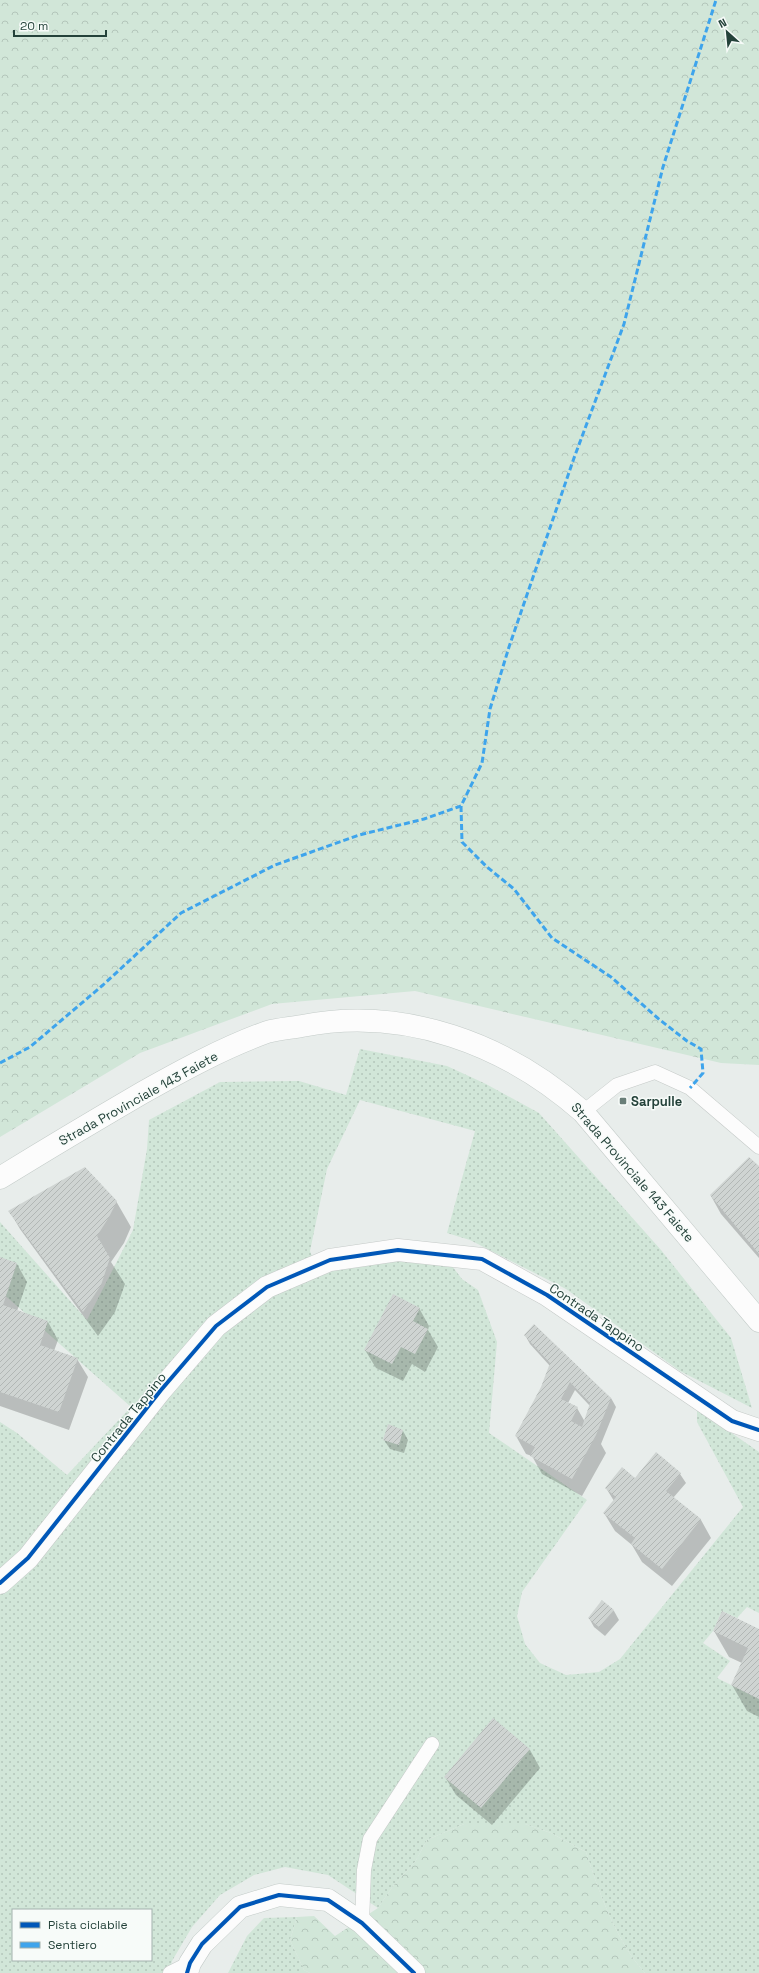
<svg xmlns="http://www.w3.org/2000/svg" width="759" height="1973" font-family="'Space Grotesk',sans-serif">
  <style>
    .grass { fill: url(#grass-dots); fill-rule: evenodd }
    .forest { fill: url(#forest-crowns) }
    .shadow { fill: #0003; fill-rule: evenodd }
    .building { fill: url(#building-hatch); fill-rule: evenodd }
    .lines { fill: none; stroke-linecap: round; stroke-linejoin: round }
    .lane-casing { stroke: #c5cac8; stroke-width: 15 }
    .street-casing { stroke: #c5cac8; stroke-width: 23 }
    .secondary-casing { stroke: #c3cbc8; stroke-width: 23 }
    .lane { stroke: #fcfcfc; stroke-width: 14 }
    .street { stroke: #fcfcfc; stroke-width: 22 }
    .secondary { stroke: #fcfcfc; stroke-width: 22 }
    .quiet { stroke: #3ea4ec; stroke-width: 3; stroke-dasharray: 6 3; stroke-linecap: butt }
    .cycleway-casing { stroke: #f7fbf9; stroke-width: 6 }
    .cycleway { stroke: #0057b8; stroke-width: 4 }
    .poi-dot { fill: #697e78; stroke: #f7fbf9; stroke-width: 1.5 }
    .labels { text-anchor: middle; stroke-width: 3; stroke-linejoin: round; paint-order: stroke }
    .street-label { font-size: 13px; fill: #24423a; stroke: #f7fbf9 }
    .poi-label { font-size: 13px; font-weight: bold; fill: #24423a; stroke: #f7fbf9; text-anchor: start }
  </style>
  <defs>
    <pattern id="grass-dots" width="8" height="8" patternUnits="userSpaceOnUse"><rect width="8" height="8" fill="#d1e6d8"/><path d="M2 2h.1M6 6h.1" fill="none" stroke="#b3c6ba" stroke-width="1.8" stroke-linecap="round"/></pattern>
    <pattern id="forest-crowns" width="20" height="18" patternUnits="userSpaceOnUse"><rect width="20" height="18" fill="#d1e6d8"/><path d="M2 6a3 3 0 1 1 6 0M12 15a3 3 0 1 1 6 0" fill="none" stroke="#b3c6ba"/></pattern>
    <pattern id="building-hatch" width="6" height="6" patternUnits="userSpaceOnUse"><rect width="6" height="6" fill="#cfd4d2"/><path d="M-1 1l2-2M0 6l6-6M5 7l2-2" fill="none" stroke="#b2b7b5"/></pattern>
  </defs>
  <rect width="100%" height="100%" fill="#e8edeb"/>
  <!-- grass -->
  <g class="grass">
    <path d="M360,1049L447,1066L486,1084L539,1113L661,1250L731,1338L752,1408L680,1371L566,1289L470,1240L447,1233L475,1131L360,1100L327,1169L310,1251L318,1273L376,1258L452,1266L462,1279L478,1290L497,1342L489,1433L587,1500L522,1592L517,1616L525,1644L540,1663L566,1675L599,1672L620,1659L743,1507L697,1422V1409L759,1452V1613L747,1607L737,1618L722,1611L713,1631L703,1643L730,1661L717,1678L759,1699V1973H645C616,1941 599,1892 586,1852L551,1833L525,1824H464L427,1840L415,1862L393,1886L378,1908L328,1875L285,1867L254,1875L220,1895L192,1927L172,1961L169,1973H0V1422L17,1433L67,1475L131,1407L0,1291V1222L87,1320L133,1230L147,1149L149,1120L220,1082L299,1081L346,1095ZM13,1910H151V1960H13Z"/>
    <path d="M297,1917L290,1940L304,1970L310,1973H228L247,1936L264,1918Z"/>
  </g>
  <!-- forest -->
  <g class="forest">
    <path d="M0,0H759V1065L721,1063L415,991L272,1004L140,1053L0,1137Z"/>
    <path d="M464,1824H525L551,1833L586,1852C599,1892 616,1941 645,1973H310L304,1970L290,1940L297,1917L314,1916L335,1936L378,1908L393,1886L415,1862L427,1840Z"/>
  </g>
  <!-- shadow -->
  <g class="shadow">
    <path d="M759,1168V1258L721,1214L711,1196Z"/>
    <path d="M116,1201L131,1227L124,1243L111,1262L125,1284L115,1312L98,1336L20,1229L10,1212Z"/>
    <path d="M0,1258L17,1264L27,1282L17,1311L48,1322L58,1340L54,1351L77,1359L88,1377L69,1430L0,1406Z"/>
    <path d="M419,1308L429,1326L428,1330L438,1347L425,1372L412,1364L403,1381L376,1368L365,1350Z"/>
    <path d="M525,1335L611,1398L616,1407L601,1444L606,1453L582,1496L542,1474L532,1456L526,1454L516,1436L542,1388L550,1366L530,1344ZM575,1390L590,1406L585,1422L577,1408L568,1403Z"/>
    <path d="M403,1431L408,1440L404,1453L390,1449L384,1440Z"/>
    <path d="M656,1454L680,1474L686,1483L673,1498L701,1520L711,1538L672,1586L642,1562L632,1545L615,1531L604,1513L614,1501L606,1488L635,1479Z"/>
    <path d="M603,1602L614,1611L619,1620L605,1636L594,1627L589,1618Z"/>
    <path d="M759,1630V1717L747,1711L732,1685L742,1663L729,1657L714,1631Z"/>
    <path d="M493,1720L530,1750L540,1768L492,1825L456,1795L445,1777Z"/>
  </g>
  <!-- building -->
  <g class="building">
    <path d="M749,1157L759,1166V1254L710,1195Z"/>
    <path d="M85,1167L117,1201L109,1217L97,1236L110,1258L101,1285L83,1312L8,1211Z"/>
    <path d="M0,1257L17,1263L3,1305L48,1321L40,1345L78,1358L59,1412L0,1392Z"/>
    <path d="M393,1294L420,1308L413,1321L428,1329L415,1354L401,1347L392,1364L364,1350Z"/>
    <path d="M534,1324L611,1398L596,1435L572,1479L530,1456L535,1447L515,1436L541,1387L550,1363L524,1335ZM570,1382L590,1403L582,1427L571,1421L578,1407L561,1399Z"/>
    <path d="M388,1424L403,1430L399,1445L383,1440Z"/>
    <path d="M656,1452L681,1473L666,1491L701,1519L662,1569L631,1544L635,1538L603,1513L616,1497L605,1488L622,1467L635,1478Z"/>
    <path d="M602,1600L614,1610L599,1627L588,1618Z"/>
    <path d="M722,1611L759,1629V1699L731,1685L748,1648L713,1631Z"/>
    <path d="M493,1718L530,1749L481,1808L444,1777Z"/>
  </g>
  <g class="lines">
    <defs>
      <g id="lane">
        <path d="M583,1112L617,1085L655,1072L690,1088L759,1147"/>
        <path d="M362,1923L364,1870L370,1839L432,1744"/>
        <path d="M170,1973L190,1963"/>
      </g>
      <path id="street" d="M0,1583L28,1558L161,1390L216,1326L267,1287L330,1260L398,1250L482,1259L547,1295L732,1421L759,1430"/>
      <g id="secondary">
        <path d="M0,1178C47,1149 94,1121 142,1093C183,1070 223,1048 267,1032C278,1029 291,1028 302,1026C405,1006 506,1044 583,1112L759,1321"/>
        <path d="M187,1973L190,1963L202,1944L240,1907L279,1895L328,1900L362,1923L414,1973"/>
      </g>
    </defs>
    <!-- lane casing -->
    <use href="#lane" class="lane-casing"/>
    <!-- street casing -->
    <use href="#street" class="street-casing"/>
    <!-- secondary casing -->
    <use href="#secondary" class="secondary-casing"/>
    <!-- lane -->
    <use href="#lane" class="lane"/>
    <!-- street -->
    <use href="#street" class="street"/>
    <!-- secondary -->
    <use href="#secondary" class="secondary"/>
    <!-- quiet -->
    <g class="quiet">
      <path d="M461,806L462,842L487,867L514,889L552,938L611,977L660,1020L687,1041L701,1049L703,1073L690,1088"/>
      <path d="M0,1063L30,1047L103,985L181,913L275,865L359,835L424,819L461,806L482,763L490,709L509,647L574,458L624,324L663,167L716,0"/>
    </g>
    <defs>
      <g id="cycleway">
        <path d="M0,1583L28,1558L161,1390L216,1326L267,1287L330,1260L398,1250L482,1259L547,1295L732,1421L759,1430"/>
        <path d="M187,1973L190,1963L202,1944L240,1907L279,1895L328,1900L362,1923L414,1973"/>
      </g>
    </defs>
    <!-- cycleway casing -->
    <use href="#cycleway" class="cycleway-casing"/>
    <!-- cycleway -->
    <use href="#cycleway" class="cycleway"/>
  </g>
  <!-- markers -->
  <rect class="poi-dot" x="619" y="1097" width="8" height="8" rx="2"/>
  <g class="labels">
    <!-- street labels -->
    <g class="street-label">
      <text transform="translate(138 1098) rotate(-29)" y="5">Strada Provinciale 143 Faiete</text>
      <text transform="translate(633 1172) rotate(49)" y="5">Strada Provinciale 143 Faiete</text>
      <text transform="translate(597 1317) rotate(34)" y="5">Contrada Tappino</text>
      <text transform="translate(128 1417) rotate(-51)" y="5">Contrada Tappino</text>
    </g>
    <!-- poi labels -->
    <g class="poi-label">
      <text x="631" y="1106">Sarpulle</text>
    </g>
  </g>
  <!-- legend -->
  <rect x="12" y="1909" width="140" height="52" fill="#f7fbf9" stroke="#a3b1ad"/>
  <rect x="20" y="1922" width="20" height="6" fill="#0057b8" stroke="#a3b1ad"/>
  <text x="48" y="1929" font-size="12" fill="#24423a">Pista ciclabile</text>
  <rect x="20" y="1942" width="20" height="6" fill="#3ea4ec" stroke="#a3b1ad"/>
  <text x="48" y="1949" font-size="12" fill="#24423a">Sentiero</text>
  <!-- north arrow -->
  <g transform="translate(727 32) rotate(333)" stroke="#f7fbf9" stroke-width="3" paint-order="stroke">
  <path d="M0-3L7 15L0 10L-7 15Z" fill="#24423a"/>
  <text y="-6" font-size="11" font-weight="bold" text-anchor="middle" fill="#24423a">N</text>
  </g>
  <!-- scale -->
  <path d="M14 30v6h92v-6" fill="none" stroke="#24423a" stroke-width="2"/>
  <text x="20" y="30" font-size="12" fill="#24423a" stroke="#f7fbf9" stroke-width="3" paint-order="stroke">20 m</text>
</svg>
